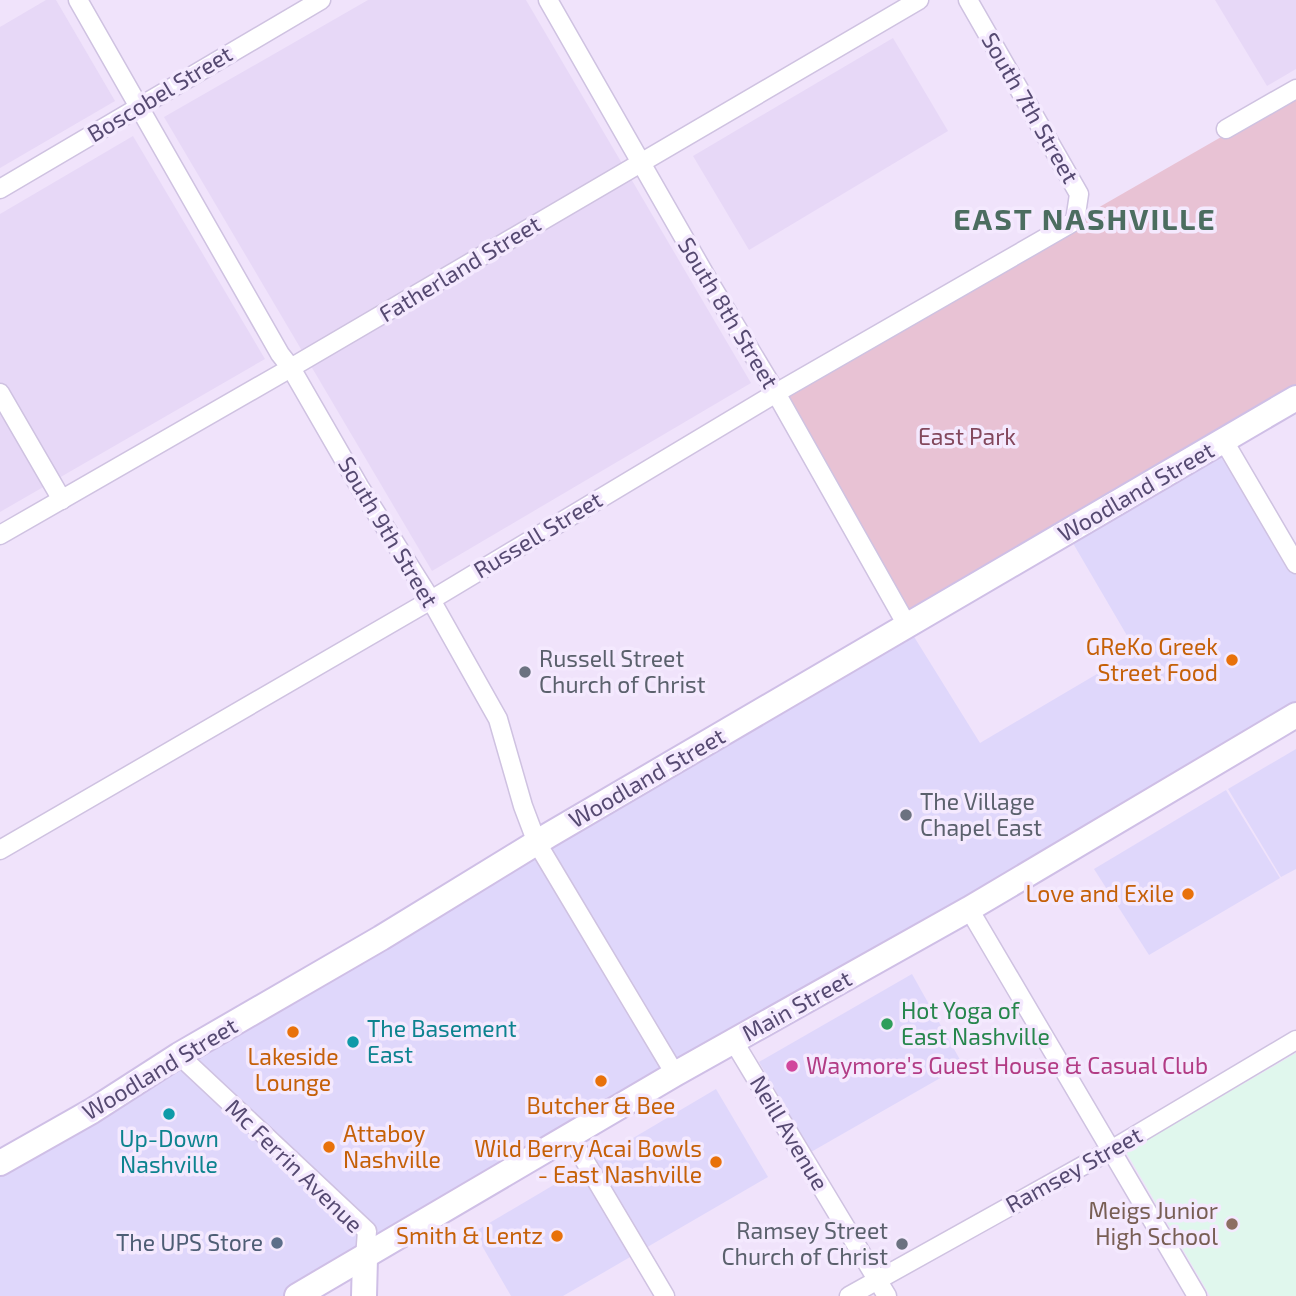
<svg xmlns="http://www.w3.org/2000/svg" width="1296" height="1296" font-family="'Exo 2',sans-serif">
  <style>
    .residential { fill: #e7d8f7 }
    .commercial { fill: #dfd7fb }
    .education { fill: #e0f7ed }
    .green { fill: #e8c2d4 }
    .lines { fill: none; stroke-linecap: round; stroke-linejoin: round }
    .street-casing { stroke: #cfc2e1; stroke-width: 21 }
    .secondary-casing { stroke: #cfbfe6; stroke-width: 28 }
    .street { stroke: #fff; stroke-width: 18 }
    .secondary { stroke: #fff; stroke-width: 24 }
    .food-dot { fill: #e8710a; stroke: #f4e9fe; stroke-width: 2.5 }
    .worship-dot { fill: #6b7280; stroke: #f4e9fe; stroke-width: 2.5 }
    .leisure-dot { fill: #2e9e5b; stroke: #f4e9fe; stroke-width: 2.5 }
    .culture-dot { fill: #0f9aa8; stroke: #f4e9fe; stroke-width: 2.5 }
    .hotel-dot { fill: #d1479c; stroke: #f4e9fe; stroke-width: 2.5 }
    .education-dot { fill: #8d6e63; stroke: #f4e9fe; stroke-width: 2.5 }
    .service-dot { fill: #5c6f8a; stroke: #f4e9fe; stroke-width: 2.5 }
    .labels { text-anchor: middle; stroke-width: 7; stroke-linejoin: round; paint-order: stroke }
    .street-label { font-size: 23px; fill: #564a72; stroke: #f4e9fe }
    .park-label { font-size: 23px; fill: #83485d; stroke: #f4e9fe }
    .food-label { font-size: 23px; fill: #c56008; stroke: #f4e9fe; text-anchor: end }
    .worship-label { font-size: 23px; fill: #5b616d; stroke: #f4e9fe; text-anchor: start }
    .leisure-label { font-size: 23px; fill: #27864d; stroke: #f4e9fe; text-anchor: start }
    .culture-label { font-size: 23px; fill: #0d838f; stroke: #f4e9fe; text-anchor: start }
    .hotel-label { font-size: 23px; fill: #b23c85; stroke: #f4e9fe; text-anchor: start }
    .education-label { font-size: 23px; fill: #785e54; stroke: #f4e9fe; text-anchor: end }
    .service-label { font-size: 23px; fill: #4e5e75; stroke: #f4e9fe; text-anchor: end }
    .district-label { font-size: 30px; font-weight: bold; letter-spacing: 2px; fill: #4c6d60; stroke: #f4e9fe }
  </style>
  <rect width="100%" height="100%" fill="#f0e3fb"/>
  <!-- residential -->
  <g class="residential">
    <path d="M46,0H56L115,101L0,168V27Z"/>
    <path d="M368,0H526L751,383L432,571L164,117Z"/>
    <path d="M1215,0H1296V69L1267,86Z"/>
    <path d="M893,38L948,131L749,250L693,156Z"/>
    <path d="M133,136L265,359L0,512V214Z"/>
  </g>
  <!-- commercial -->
  <g class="commercial">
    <path d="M1224,441L1296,564V715L297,1296H0V1163L908,627L980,743L1136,651L1067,533Z"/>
    <path d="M1296,749V869L1281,877L1228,789Z"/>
    <path d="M1226,790L1280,878L1149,955L1094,869Z"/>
    <path d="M912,974L963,1065L811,1152L759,1062Z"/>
    <path d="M716,1089L768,1177L563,1296H511L474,1232Z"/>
  </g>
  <!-- education -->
  <path class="education" d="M1296,1053V1296H1210L1126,1152Z"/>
  <!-- green -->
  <path class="green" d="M1296,94V400L908,627L776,393Z"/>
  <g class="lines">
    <defs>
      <g id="street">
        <path d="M78,0L280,354L291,368L359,486L431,600L498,719L523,806L537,843L675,1074"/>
        <path d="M548,0L708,280L776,393L908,627"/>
        <path d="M1226,129L1296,89"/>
        <path d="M0,189L321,0"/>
        <path d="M0,393L62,500"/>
        <path d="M1224,441L1296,564"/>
        <path d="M0,535L282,373L919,0"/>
        <path d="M0,850L431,600L776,393L1075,221L1079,194L968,0"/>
        <path d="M969,909L1197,1296"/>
        <path d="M734,1042L887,1296"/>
        <path d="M179,1055L367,1231L365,1258"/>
        <path d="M570,1136L665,1296"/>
        <path d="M849,1296L1111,1150L1296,1040"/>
      </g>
      <g id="secondary">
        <path d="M0,1163L92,1111L179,1055L381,938L549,835L1296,398"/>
        <path d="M297,1296L675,1074L969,909L1296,715"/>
        <path d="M364,1296L365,1258"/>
      </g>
    </defs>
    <!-- street casing -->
    <use href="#street" class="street-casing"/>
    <!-- secondary casing -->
    <use href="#secondary" class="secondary-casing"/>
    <!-- street -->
    <use href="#street" class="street"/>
    <!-- secondary -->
    <use href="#secondary" class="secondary"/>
  </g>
  <!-- markers -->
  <g class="food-dot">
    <circle cx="1232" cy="660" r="7"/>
    <circle cx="1188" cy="894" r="7"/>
    <circle cx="293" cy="1032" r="7"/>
    <circle cx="601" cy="1081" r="7"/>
    <circle cx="329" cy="1147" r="7"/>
    <circle cx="716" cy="1162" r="7"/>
    <circle cx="557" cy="1236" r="7"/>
  </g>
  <g class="worship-dot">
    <circle cx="525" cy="672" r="7"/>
    <circle cx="906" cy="815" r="7"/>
    <circle cx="902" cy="1244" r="7"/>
  </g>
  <circle class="leisure-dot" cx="887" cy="1024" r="7"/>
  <g class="culture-dot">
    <circle cx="353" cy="1042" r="7"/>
    <circle cx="169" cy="1114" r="7"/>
  </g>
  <circle class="hotel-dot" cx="792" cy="1066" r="7"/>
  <circle class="education-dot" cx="1232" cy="1224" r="7"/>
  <circle class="service-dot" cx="277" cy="1243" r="7"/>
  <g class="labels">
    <!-- street labels -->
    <g class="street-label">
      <text transform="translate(160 94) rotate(-31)" y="8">Boscobel Street</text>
      <text transform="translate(1030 108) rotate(60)" y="8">South 7th Street</text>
      <text transform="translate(460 269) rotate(-31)" y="8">Fatherland Street</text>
      <text transform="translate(728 313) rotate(59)" y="8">South 8th Street</text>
      <text transform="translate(1136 492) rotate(-30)" y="8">Woodland Street</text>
      <text transform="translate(388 532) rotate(59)" y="8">South 9th Street</text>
      <text transform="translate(538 535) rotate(-31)" y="8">Russell Street</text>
      <text transform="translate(647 778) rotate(-30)" y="8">Woodland Street</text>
      <text transform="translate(797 1006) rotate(-29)" y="8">Main Street</text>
      <text transform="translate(160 1069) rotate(-31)" y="8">Woodland Street</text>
      <text transform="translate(789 1133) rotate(59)" y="8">Neill Avenue</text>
      <text transform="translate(294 1166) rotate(44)" y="8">Mc Ferrin Avenue</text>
      <text transform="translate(1074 1170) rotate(-29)" y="8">Ramsey Street</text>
    </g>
    <!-- park labels -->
    <g class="park-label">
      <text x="967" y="445">East Park</text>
    </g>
    <!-- food labels -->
    <g class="food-label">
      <text x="1218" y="655">GReKo Greek<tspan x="1218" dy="26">Street Food</tspan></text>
      <text x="1174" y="902">Love and Exile</text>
      <text x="293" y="1065" text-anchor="middle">Lakeside<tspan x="293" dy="26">Lounge</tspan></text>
      <text x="601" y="1114" text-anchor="middle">Butcher &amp; Bee</text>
      <text x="343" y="1142" text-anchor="start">Attaboy<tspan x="343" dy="26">Nashville</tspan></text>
      <text x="702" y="1157">Wild Berry Acai Bowls<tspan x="702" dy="26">- East Nashville</tspan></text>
      <text x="543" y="1244">Smith &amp; Lentz</text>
    </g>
    <!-- worship labels -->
    <g class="worship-label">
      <text x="539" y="667">Russell Street<tspan x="539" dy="26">Church of Christ</tspan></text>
      <text x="920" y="810">The Village<tspan x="920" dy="26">Chapel East</tspan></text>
      <text x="888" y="1239" text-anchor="end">Ramsey Street<tspan x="888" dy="26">Church of Christ</tspan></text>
    </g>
    <!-- leisure labels -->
    <g class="leisure-label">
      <text x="901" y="1019">Hot Yoga of<tspan x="901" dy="26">East Nashville</tspan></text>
    </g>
    <!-- culture labels -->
    <g class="culture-label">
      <text x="367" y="1037">The Basement<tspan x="367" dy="26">East</tspan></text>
      <text x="169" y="1147" text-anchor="middle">Up-Down<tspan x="169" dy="26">Nashville</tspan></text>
    </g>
    <!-- hotel labels -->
    <g class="hotel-label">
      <text x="806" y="1074">Waymore's Guest House &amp; Casual Club</text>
    </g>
    <!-- education labels -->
    <g class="education-label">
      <text x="1218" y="1219">Meigs Junior<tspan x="1218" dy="26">High School</tspan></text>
    </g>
    <!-- service labels -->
    <g class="service-label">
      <text x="263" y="1251">The UPS Store</text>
    </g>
    <!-- district labels -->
    <g class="district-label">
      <text x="1085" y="230">EAST NASHVILLE</text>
    </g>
  </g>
</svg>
